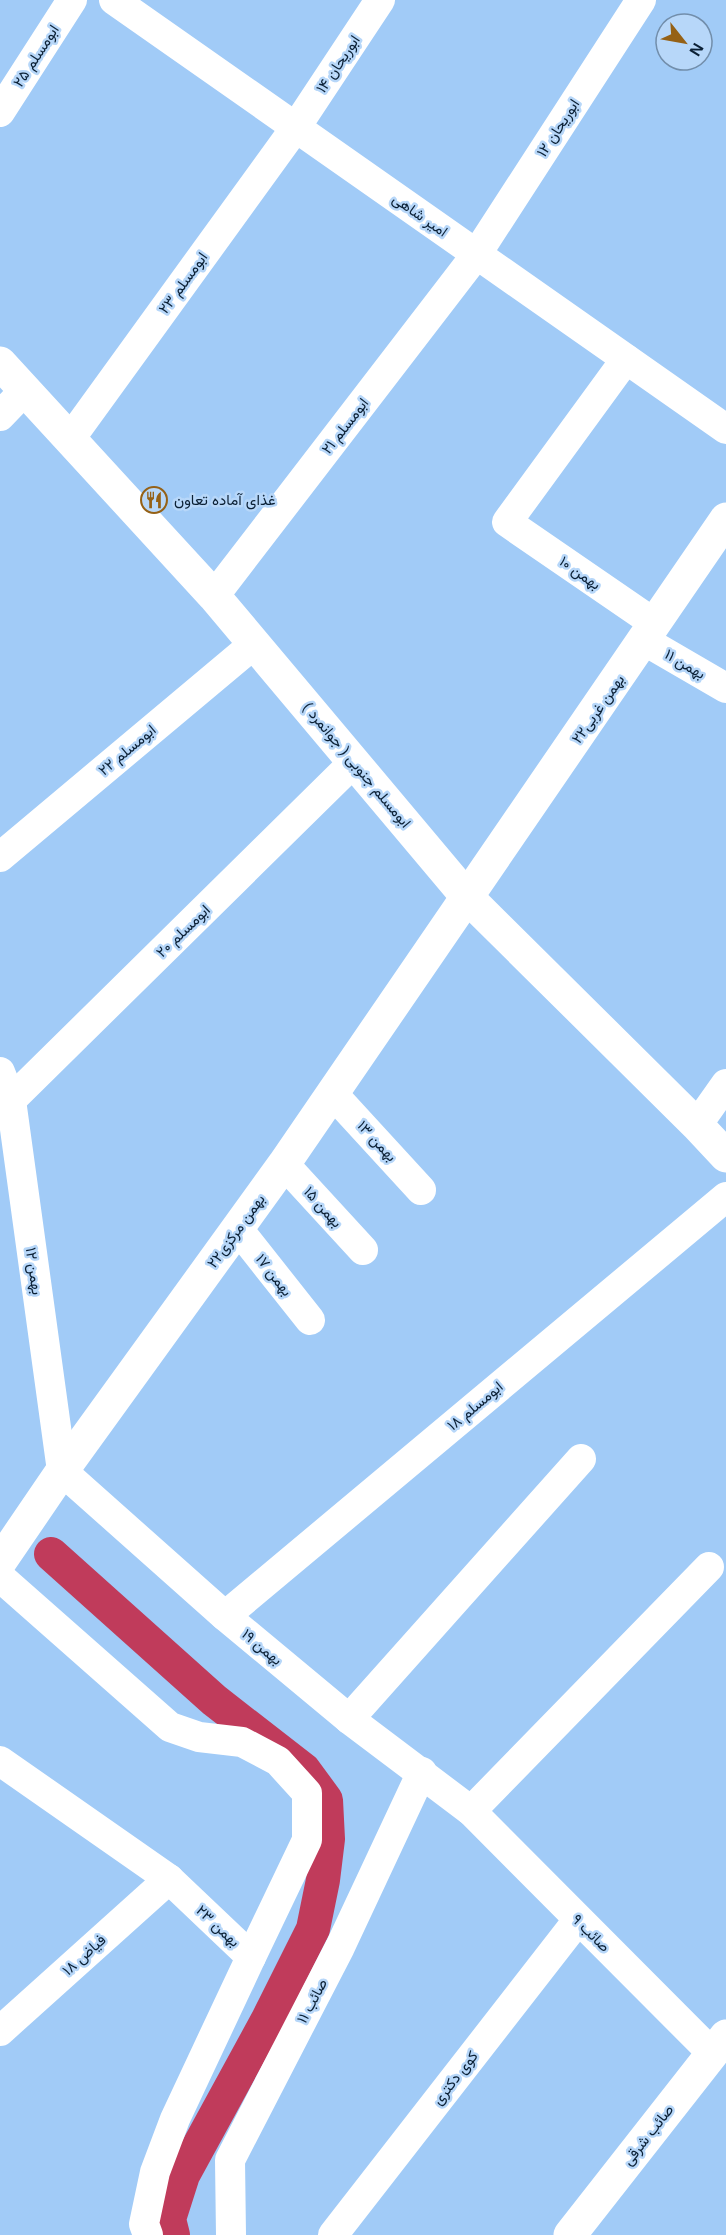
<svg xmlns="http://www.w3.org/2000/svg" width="726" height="2235" font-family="Helvetica,Vazirmatn,sans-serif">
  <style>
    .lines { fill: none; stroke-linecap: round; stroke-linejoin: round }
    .canal { stroke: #c03b5b; stroke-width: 34 }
    .minor { stroke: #fff; stroke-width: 30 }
    .tertiary { stroke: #fff; stroke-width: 33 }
    .secondary { stroke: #fff; stroke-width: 33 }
    .labels { text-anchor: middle; stroke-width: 5; stroke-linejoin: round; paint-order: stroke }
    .street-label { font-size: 15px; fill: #0b2035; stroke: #b7d7f9 }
    .poi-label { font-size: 15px; fill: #0b2035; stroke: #b7d7f9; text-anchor: start }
  </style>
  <rect width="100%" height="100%" fill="#a1cbf7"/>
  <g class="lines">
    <!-- canal -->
    <path class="canal" d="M51,1554L214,1700L304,1770L326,1800L328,1839L323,1880L313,1929L267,2021L183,2175L169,2219L173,2235"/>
    <!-- minor -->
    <g class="minor">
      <path d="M114,0L726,429"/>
      <path d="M0,112L72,0"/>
      <path d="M626,359L507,522L654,623"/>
      <path d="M0,416L24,391"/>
      <path d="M70,439L296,127L380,0"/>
      <path d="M214,596L476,255L641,0"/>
      <path d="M645,641L726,688"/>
      <path d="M0,857L254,644"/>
      <path d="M0,1072L11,1100L62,1471L225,1616L349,1719L471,1811L712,2053"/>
      <path d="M332,1093L421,1190"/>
      <path d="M11,1100L354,762"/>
      <path d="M697,1125L726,1084"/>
      <path d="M284,1164L363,1250"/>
      <path d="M238,1229L310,1320"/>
      <path d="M0,1577L170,1727L199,1737L242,1742L278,1761L307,1793V1840L251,1957"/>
      <path d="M225,1616L726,1197"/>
      <path d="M349,1719L581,1459"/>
      <path d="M0,1761L169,1879L251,1957L175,2119L155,2172L144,2224L148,2235"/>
      <path d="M471,1811L709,1567"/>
      <path d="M0,2031L169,1879"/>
      <path d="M231,2235L230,2160L340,1947L422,1772"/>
      <path d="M333,2235L578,1920"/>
    </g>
    <!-- tertiary -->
    <g class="tertiary">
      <path d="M0,1562L62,1471L284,1164L726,519"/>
      <path d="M570,2235L726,2036"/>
    </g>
    <!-- secondary -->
    <path class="secondary" d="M0,363L214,596L467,897L697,1125L726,1156"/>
  </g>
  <!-- icons -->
  <defs>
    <symbol id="restaurant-ring" viewBox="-11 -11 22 22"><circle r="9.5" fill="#b7d7f9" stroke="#956116" stroke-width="1.5"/><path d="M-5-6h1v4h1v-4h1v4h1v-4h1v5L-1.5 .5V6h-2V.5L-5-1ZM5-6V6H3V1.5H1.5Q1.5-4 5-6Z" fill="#956116"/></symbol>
  </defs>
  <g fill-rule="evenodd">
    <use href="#restaurant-ring" x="139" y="485" width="30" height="30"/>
  </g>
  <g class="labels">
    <!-- street labels -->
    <g class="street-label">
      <text transform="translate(36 56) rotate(-57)" y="5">ابومسلم ۲۵</text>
      <text transform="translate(338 64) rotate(-56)" y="5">ابوریحان ۱۴</text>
      <text transform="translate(558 128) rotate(-57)" y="5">ابوریحان ۱۲</text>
      <text transform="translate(420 215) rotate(35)" y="5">امیر شاهی</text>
      <text transform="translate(183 283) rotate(-54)" y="5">ابومسلم ۲۳</text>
      <text transform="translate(345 426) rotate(-52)" y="5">ابومسلم ۲۱</text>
      <text transform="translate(580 573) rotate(35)" y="5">بهمن ۱۰</text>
      <text transform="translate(685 664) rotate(30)" y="5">بهمن ۱۱</text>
      <text transform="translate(598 709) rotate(-55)" y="5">۲۲بهمن غربی</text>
      <text transform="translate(127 750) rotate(-40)" y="5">ابومسلم ۲۲</text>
      <text transform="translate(357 765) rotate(50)" y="5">ابومسلم جنوبی ( جوانمرد )</text>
      <text transform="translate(183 931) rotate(-44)" y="5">ابومسلم ۲۰</text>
      <text transform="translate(377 1141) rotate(47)" y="5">بهمن ۱۳</text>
      <text transform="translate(323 1207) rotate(48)" y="5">بهمن ۱۵</text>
      <text transform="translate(236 1231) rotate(-54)" y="5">۲۲بهمن مرکزی</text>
      <text transform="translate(34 1271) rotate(82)" y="5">بهمن ۱۲</text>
      <text transform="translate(274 1275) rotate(52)" y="5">بهمن ۱۷</text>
      <text transform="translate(475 1406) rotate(-40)" y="5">ابومسلم ۱۸</text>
      <text transform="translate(262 1647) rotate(40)" y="5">بهمن ۱۹</text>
      <text transform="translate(218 1926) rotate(43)" y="5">بهمن ۲۳</text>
      <text transform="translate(591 1933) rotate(45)" y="5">صائب ۹</text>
      <text transform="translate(84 1955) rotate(-42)" y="5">فیاض ۱۸</text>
      <text transform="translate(312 2001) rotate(-62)" y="5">صائب ۱۱</text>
      <text transform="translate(455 2078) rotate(-52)" y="5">کوی دکتری</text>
      <text transform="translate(648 2135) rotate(-52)" y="5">صائب شرقی</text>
    </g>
    <!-- poi labels -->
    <g class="poi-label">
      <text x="174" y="505">غذای آماده تعاون</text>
    </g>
  </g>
  <!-- north arrow -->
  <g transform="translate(684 42) rotate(121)"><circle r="28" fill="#b7d7f9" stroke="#728eab" stroke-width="1.5"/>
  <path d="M0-4.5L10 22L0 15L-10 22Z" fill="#956116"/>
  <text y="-9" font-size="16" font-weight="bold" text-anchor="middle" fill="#0b2035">N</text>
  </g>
</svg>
